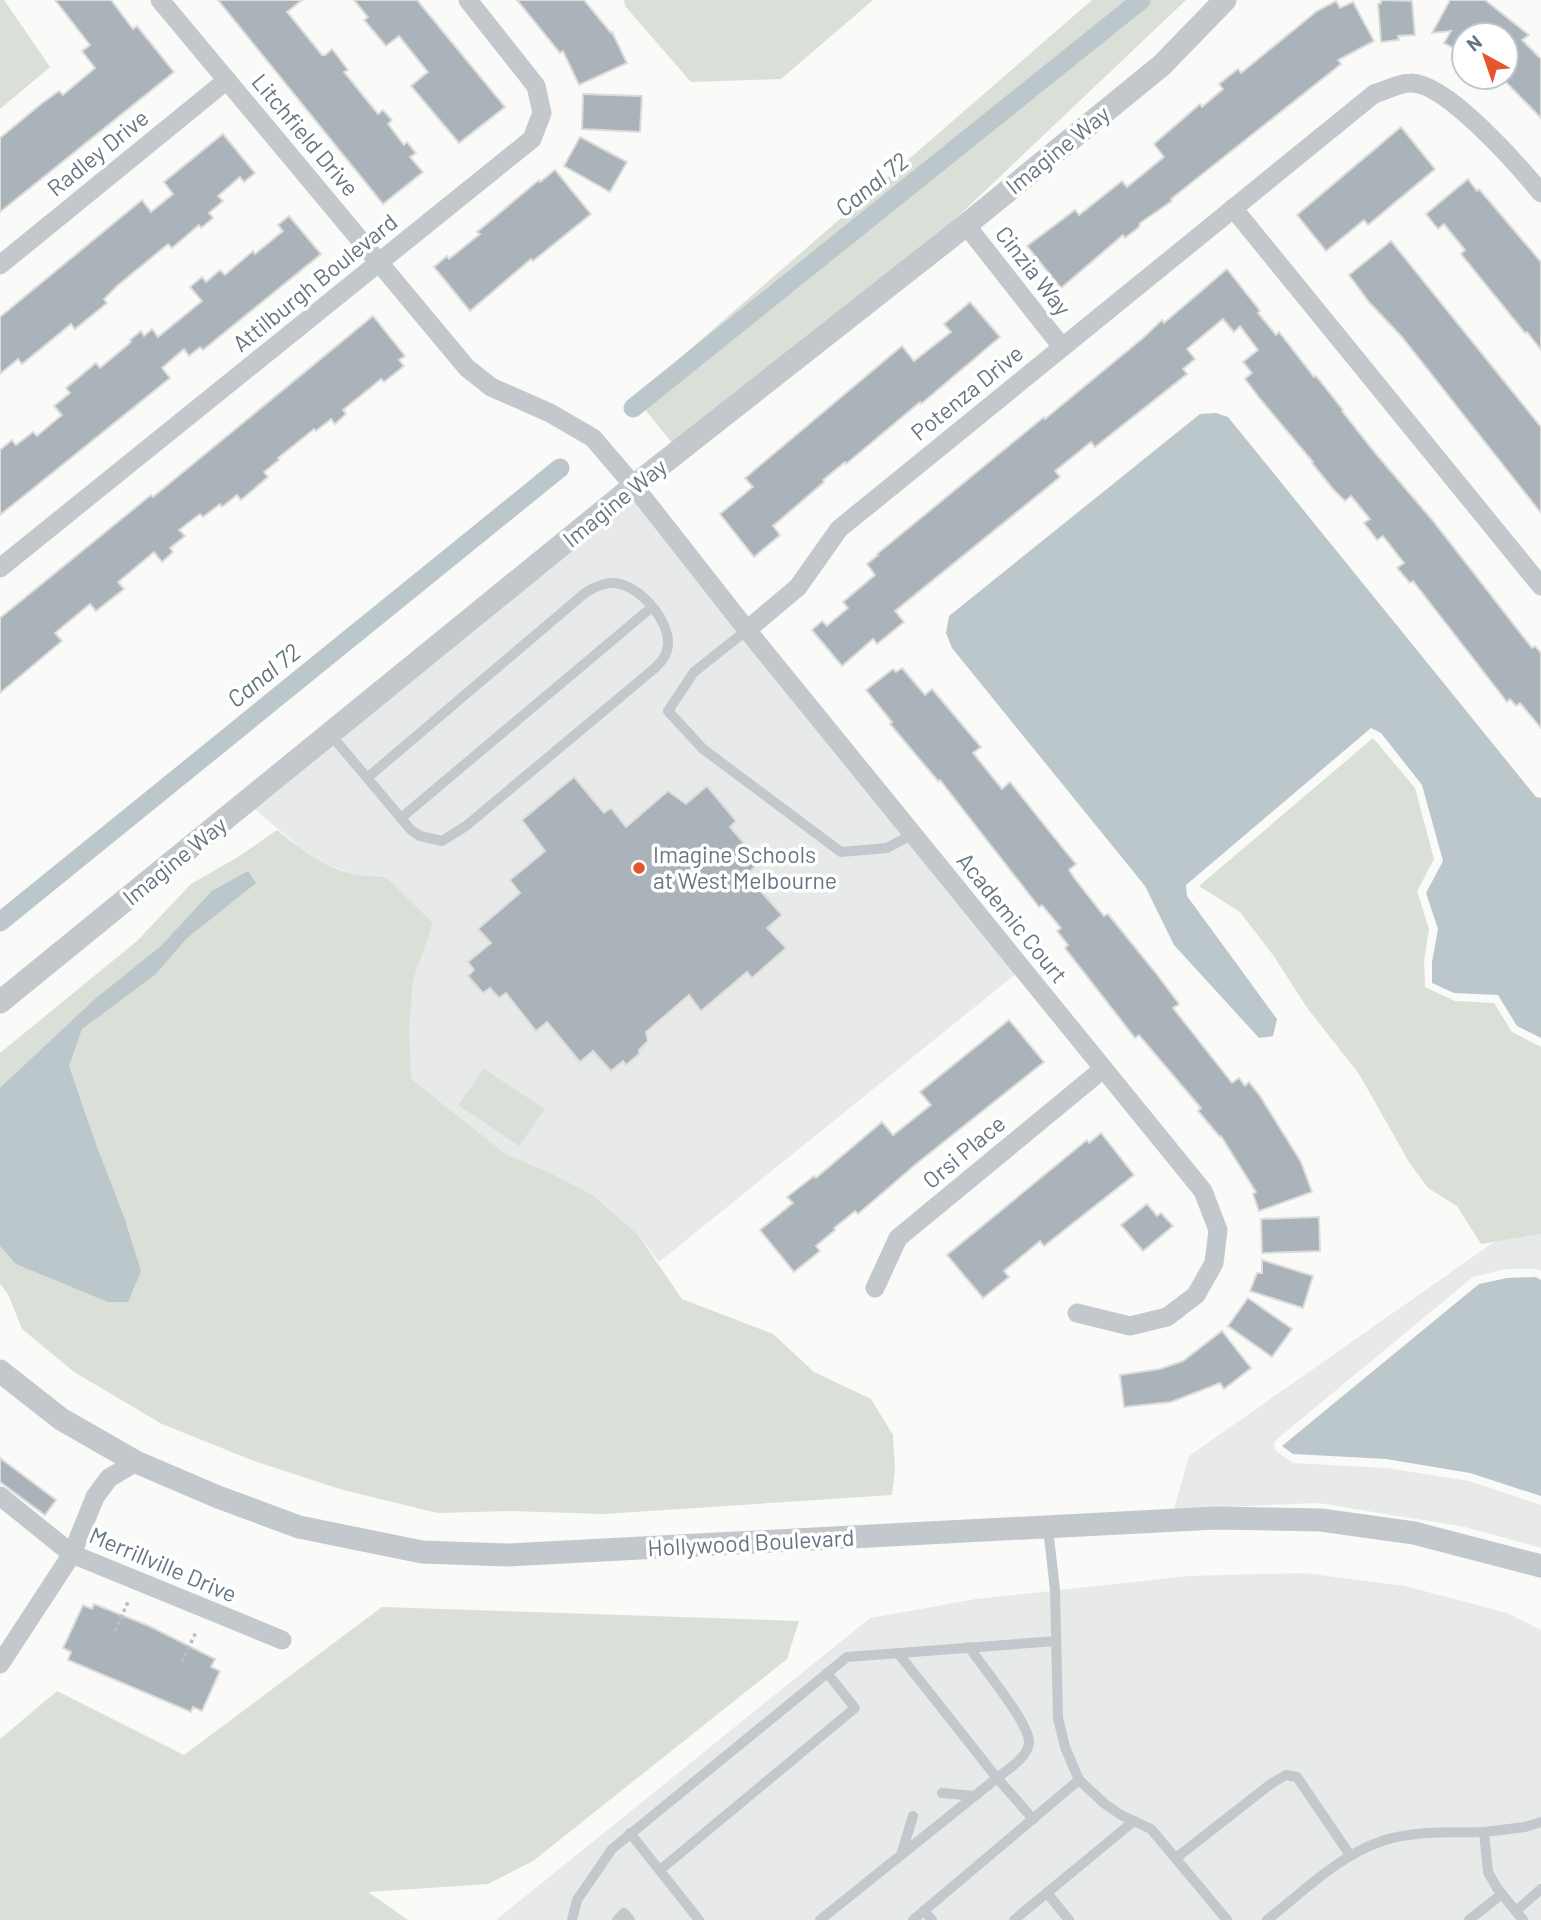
<svg xmlns="http://www.w3.org/2000/svg" width="1541" height="1920" font-family="Barlow,sans-serif">
  <style>
    .built { fill: #e8e9e9 }
    .green { fill: #dadfd7 }
    .water { fill: #bbc7cb }
    .lines { fill: none; stroke-linecap: round; stroke-linejoin: round }
    .canal { stroke: #bbc7cb; stroke-width: 19 }
    .building { fill: #aab3b9; stroke: #dcdcda; stroke-width: 2 }
    .path { stroke: #bbbfc2; stroke-width: 3.5; stroke-dasharray: 3.5 3.5; stroke-linecap: butt }
    .service { stroke: #c3c8cc; stroke-width: 10 }
    .minor { stroke: #c3c8cc; stroke-width: 19 }
    .tertiary { stroke: #c3c8cc; stroke-width: 23 }
    .poi-dot { fill: #e4572e; stroke: #fff; stroke-width: 2.5 }
    .labels { text-anchor: middle; stroke-width: 7; stroke-linejoin: round; paint-order: stroke }
    .street-label { font-size: 23px; fill: #657683; stroke: #fff }
    .poi-label { font-size: 23px; fill: #657683; stroke: #fff; text-anchor: start }
    .water-label { font-size: 24px; font-style: italic; fill: #60757c; stroke: #fff }
  </style>
  <rect width="100%" height="100%" fill="#fafaf8"/>
  <!-- built -->
  <g class="built">
    <path d="M634,486L1022,969L659,1262L638,1235L507,1155L410,1079L409,1031L413,981L433,923L386,877H360L315,860L247,803Z"/>
    <path d="M1541,1234V1271L1537,1269H1506L1473,1277L1277,1439L1274,1444L1276,1451L1293,1463L1386,1468L1469,1481L1541,1505V1548L1465,1527L1318,1503L1174,1509L1189,1456L1494,1242Z"/>
    <path d="M1304,1573L1405,1586L1507,1613L1541,1630V1920H496L870,1618L976,1599L1189,1576Z"/>
  </g>
  <!-- green -->
  <g class="green">
    <path d="M0,0H4L50,67L0,109Z"/>
    <path d="M624,0H873L781,79L691,82L625,6Z"/>
    <path d="M1092,0H1186L951,223L672,443L635,397Z"/>
    <path d="M1373,738L1415,788L1434,859L1417,891L1429,929L1424,961L1425,987L1455,1001L1494,1003L1512,1032L1541,1047V1234L1481,1244L1457,1206L1428,1188L1409,1162L1359,1074L1308,1009L1273,955L1240,912L1199,886Z"/>
    <path d="M277,830C315,860 336,877 386,877L433,923L413,981L409,1031L411,1079L507,1155L548,1172L592,1195L638,1235L682,1299L773,1334L814,1372L871,1399L893,1435L895,1470L892,1495L604,1514L511,1511L438,1513L343,1490L254,1461L162,1424L74,1372L22,1329L8,1294L0,1284V1053L137,941L191,884L238,857Z"/>
    <path d="M484,1069L545,1109L519,1146L458,1105Z"/>
    <path d="M382,1607L799,1621L787,1659L533,1861L488,1884L368,1892L408,1920H0V1739L57,1691L184,1755Z"/>
  </g>
  <!-- water -->
  <g class="water">
    <path d="M1216,413L1228,417L1536,797L1541,798V1038L1517,1026L1498,995L1454,993L1432,983V962L1438,929L1426,893L1443,861L1422,785L1381,733L1371,728L1186,885L1187,896L1277,1019L1273,1036L1259,1038L1174,945L1145,886L952,648L946,633L949,616L1200,414Z"/>
    <path d="M248,871L256,883L187,938L156,974L82,1029L69,1066L94,1139L124,1217L141,1271L128,1302H108L16,1264L0,1246V1088L95,999L161,946L212,891Z"/>
    <path d="M1536,1277L1541,1280V1496L1470,1473L1386,1459L1293,1454L1282,1446L1479,1284L1507,1278Z"/>
  </g>
  <g class="lines">
    <!-- canal -->
    <g class="canal">
      <path d="M633,408L1141,0"/>
      <path d="M0,922L560,468"/>
    </g>
  </g>
  <!-- building -->
  <g class="building">
    <path d="M55,0H111L133,29L137,26L174,72L0,212V138L41,104L59,91L63,95L95,68L82,51L90,45Z"/>
    <path d="M218,0H302L287,12L322,55H325L332,49L348,70L344,72L378,114L383,110L392,120L388,124L404,145L407,142L416,153L410,157L423,172L383,204Z"/>
    <path d="M354,0H417L505,107L459,143L411,86L428,72L399,36L386,46L364,20L368,17Z"/>
    <path d="M517,0H584L611,33L612,32L627,63L579,85L563,51L560,53Z"/>
    <path d="M1381,0L1412,1L1415,35L1398,36L1399,40L1381,42L1378,4L1381,3Z"/>
    <path d="M1450,0H1485L1529,35L1522,40L1541,59V118L1506,82V35H1464V54L1444,43L1451,31L1432,33Z"/>
    <path d="M1336,1L1340,8L1353,2L1374,41L1338,60L1341,64L1171,199L1172,201L1140,223L1139,227L1125,238L1123,235L1061,288L1027,246L1075,210L1079,215L1122,181L1127,187L1164,157L1154,144L1200,104L1202,107L1223,89L1219,84L1238,69L1241,73L1317,11Z"/>
    <path d="M583,94L642,96L640,132L582,129Z"/>
    <path d="M1401,127L1435,169L1368,225L1364,220L1326,251L1297,215Z"/>
    <path d="M223,134L255,173L244,182L240,177L218,196L223,201L209,213L213,218L201,228L199,225L172,248L168,244L117,286L104,299L107,303L75,329L71,324L22,364L18,359L0,374V317L142,200L151,212L173,194L164,182Z"/>
    <path d="M580,137L627,162L610,192L564,166Z"/>
    <path d="M555,170L591,214L533,261L531,259L470,311L434,267L447,256L449,259L480,234L477,232L539,180L540,182Z"/>
    <path d="M1468,179L1477,191L1479,189L1541,262V350L1527,332L1525,333L1461,254L1465,250L1444,224L1438,229L1426,214Z"/>
    <path d="M289,216L321,254L203,350L200,347L189,356L184,349L162,368L170,378L0,515V450L12,440L16,445L33,432L37,436L62,415L54,406L70,393L66,388L96,363L100,368L131,342L130,340L141,331L144,336L152,329L158,337L202,301L190,287L202,277L206,282L220,270L225,275L253,251L255,254L283,231L278,225Z"/>
    <path d="M1391,241L1541,427V513L1402,337L1369,302L1349,275Z"/>
    <path d="M1227,269L1260,311L1258,313L1276,335L1279,332L1314,377L1316,376L1343,410L1342,411L1376,454L1433,521L1532,648L1535,646L1541,653V728L1520,703L1516,706L1510,699L1507,702L1413,581L1410,583L1397,568L1404,563L1383,536L1377,540L1364,523L1370,519L1351,496L1345,501L1333,489L1312,463L1313,462L1261,400L1245,379L1252,373L1243,362L1258,350L1240,326L1234,332L1223,319L1187,349L1195,359L1183,369L1187,374L1095,447L1091,442L1055,471L1060,477L895,611L904,622L877,644L873,639L842,666L812,630L822,621L827,626L848,608L843,602L875,575L867,564L878,555L877,554L1044,417L1045,419L1143,338L1162,320L1164,323Z"/>
    <path d="M970,302L1000,337L921,404L920,402L846,464L845,462L823,480L824,482L773,526L780,535L754,557L720,514L753,487L745,478L902,346L914,361L951,332L944,324Z"/>
    <path d="M373,316L405,356L399,360L404,366L384,382L381,379L343,410L346,414L335,424L331,419L316,431L314,429L278,458L279,460L264,472L268,477L241,500L237,495L222,507L220,504L203,517L200,514L179,530L185,536L170,548L173,552L162,562L154,552L118,582L124,589L96,611L90,604L55,633L62,641L0,693V618L151,495L153,497Z"/>
    <path d="M902,668L925,695L932,689L981,747L973,753L1002,789L1010,782L1061,846L1076,864L1069,870L1075,879L1104,916L1108,914L1155,972L1179,1004L1173,1008L1232,1083L1239,1078L1245,1086L1249,1082L1260,1096L1301,1162L1312,1192L1259,1211L1253,1194L1256,1192L1221,1136L1220,1137L1198,1111L1201,1108L1139,1035L1135,1038L1065,948L1068,945L1057,931L1061,928L1042,905L1039,907L940,780L938,781L890,724L892,722L866,690L893,669L896,672Z"/>
    <path d="M574,777L604,813L611,808L626,827L668,791L686,804L707,786L736,821L730,827L760,862L746,875L782,915L767,928L786,948L752,978L747,972L701,1011L689,995L646,1032L648,1041L639,1050V1054L626,1065L623,1061L611,1071L593,1051L580,1062L547,1022L536,1031L506,993L499,998L490,988L483,993L468,976L474,970L468,962L491,943L478,929L520,893L510,880L545,851L522,820Z"/>
    <path d="M1009,1020L1044,1062L916,1164L858,1214L855,1211L834,1228L835,1230L816,1246L820,1251L794,1272L760,1230L793,1203L787,1197L814,1176L816,1178L882,1122L893,1135L931,1105L920,1092Z"/>
    <path d="M1101,1133L1134,1175L1044,1246L1040,1241L1004,1271L1009,1277L983,1298L947,1255L1087,1140L1089,1143Z"/>
    <path d="M1147,1204L1157,1216L1161,1213L1173,1226L1143,1251L1121,1225Z"/>
    <path d="M1319,1217L1320,1251L1262,1253L1261,1219Z"/>
    <path d="M1262,1260L1313,1276L1303,1308L1250,1291L1257,1273H1262Z"/>
    <path d="M1248,1298L1292,1329L1272,1357L1228,1326Z"/>
    <path d="M1222,1331L1251,1368L1224,1389L1220,1383L1171,1402L1124,1407L1120,1375L1160,1369L1183,1361Z"/>
    <path d="M0,1458L56,1500L45,1515L0,1482Z"/>
    <path d="M94,1604L149,1626L215,1659L211,1667L220,1671L202,1711L193,1707L191,1712L68,1660L71,1652L63,1648L83,1605L92,1609Z"/>
  </g>
  <g class="lines">
    <!-- path -->
    <g class="path">
      <path d="M115,1631L128,1602"/>
      <path d="M182,1662L196,1632"/>
    </g>
    <!-- service -->
    <g class="service">
      <path d="M747,630L694,672L668,711L703,749L841,852L887,848L913,834"/>
      <path d="M331,735L411,830L420,836L442,841L466,826L655,668C662,661 667,655 668,645C670,619 636,581 610,583C601,584 593,588 585,593L367,778"/>
      <path d="M401,818L652,607"/>
      <path d="M898,1653L997,1778C1007,1770 1028,1757 1029,1743C1031,1725 981,1665 969,1647"/>
      <path d="M1079,1780L1105,1804L1121,1815L1151,1829L1227,1920"/>
      <path d="M942,1793L975,1796"/>
      <path d="M630,1833L699,1920"/>
      <path d="M901,1855L913,1816"/>
      <path d="M1176,1858L1272,1783L1286,1775L1297,1777L1350,1855"/>
      <path d="M660,1870L855,1708L827,1673"/>
      <path d="M1047,1893L1069,1920"/>
      <path d="M924,1911L932,1920"/>
      <path d="M1516,1911L1541,1889"/>
      <path d="M572,1920L577,1900L612,1849L847,1657L1056,1641"/>
      <path d="M617,1920L624,1913L630,1920"/>
      <path d="M820,1920L997,1778L1033,1819"/>
      <path d="M913,1920L1079,1780L1065,1747L1058,1718L1055,1590L1048,1528"/>
      <path d="M1014,1920L1134,1821"/>
      <path d="M1267,1920C1303,1892 1338,1856 1382,1841C1414,1830 1451,1833 1484,1832"/>
      <path d="M1469,1920L1502,1894"/>
      <path d="M1523,1920L1497,1888L1488,1872L1484,1832L1525,1827L1541,1822"/>
    </g>
    <!-- minor -->
    <g class="minor">
      <path d="M160,0L467,368L491,387L550,413L593,438L634,486L747,630L1203,1191L1218,1230L1214,1263L1196,1295L1167,1317L1130,1326L1077,1313"/>
      <path d="M1233,208L1541,586"/>
      <path d="M966,225L1062,347"/>
      <path d="M0,265L227,80"/>
      <path d="M0,568L532,139L542,113L536,86L468,0"/>
      <path d="M747,630L798,587L839,529L1374,94C1385,91 1399,83 1410,83C1445,81 1519,166 1541,193"/>
      <path d="M875,1288L898,1238L1103,1069"/>
      <path d="M0,1496L72,1554L282,1640"/>
      <path d="M0,1664L72,1554L95,1497L109,1478L136,1462"/>
    </g>
    <!-- tertiary -->
    <g class="tertiary">
      <path d="M0,1002L634,486L966,225L1162,65L1225,0"/>
      <path d="M0,1371L61,1419L136,1462L218,1497L299,1527L422,1552L507,1555L1216,1518L1321,1520L1414,1533L1541,1566"/>
    </g>
  </g>
  <!-- markers -->
  <circle class="poi-dot" cx="639" cy="868" r="7"/>
  <g class="labels">
    <!-- street labels -->
    <g class="street-label">
      <text transform="translate(305 135) rotate(50)" y="8">Litchfield Drive</text>
      <text transform="translate(1058 150) rotate(-39)" y="8">Imagine Way</text>
      <text transform="translate(98 153) rotate(-39)" y="8">Radley Drive</text>
      <text transform="translate(1033 271) rotate(52)" y="8">Cinzia Way</text>
      <text transform="translate(315 283) rotate(-39)" y="8">Attilburgh Boulevard</text>
      <text transform="translate(967 393) rotate(-39)" y="8">Potenza Drive</text>
      <text transform="translate(615 503) rotate(-39)" y="8">Imagine Way</text>
      <text transform="translate(175 861) rotate(-39)" y="8">Imagine Way</text>
      <text transform="translate(1012 918) rotate(51)" y="8">Academic Court</text>
      <text transform="translate(964 1152) rotate(-40)" y="8">Orsi Place</text>
      <text transform="translate(751 1543) rotate(-3)" y="8">Hollywood Boulevard</text>
      <text transform="translate(163 1565) rotate(23)" y="8">Merrillville Drive</text>
    </g>
    <!-- poi labels -->
    <g class="poi-label">
      <text x="653" y="863">Imagine Schools<tspan x="653" dy="26">at West Melbourne</tspan></text>
    </g>
    <!-- water labels -->
    <g class="water-label">
      <text transform="translate(872 185) rotate(-39)" y="8">Canal 72</text>
      <text transform="translate(264 676) rotate(-39)" y="8">Canal 72</text>
    </g>
  </g>
  <!-- north arrow -->
  <g transform="translate(1485 56) rotate(320)"><circle r="33" fill="#ffffff" stroke="#c1c8cd" stroke-width="2"/>
  <path d="M0-5L12 26L0 18L-12 26Z" fill="#e4572e"/>
  <text y="-10" font-size="19" font-weight="bold" text-anchor="middle" fill="#657683">N</text>
  </g>
</svg>
